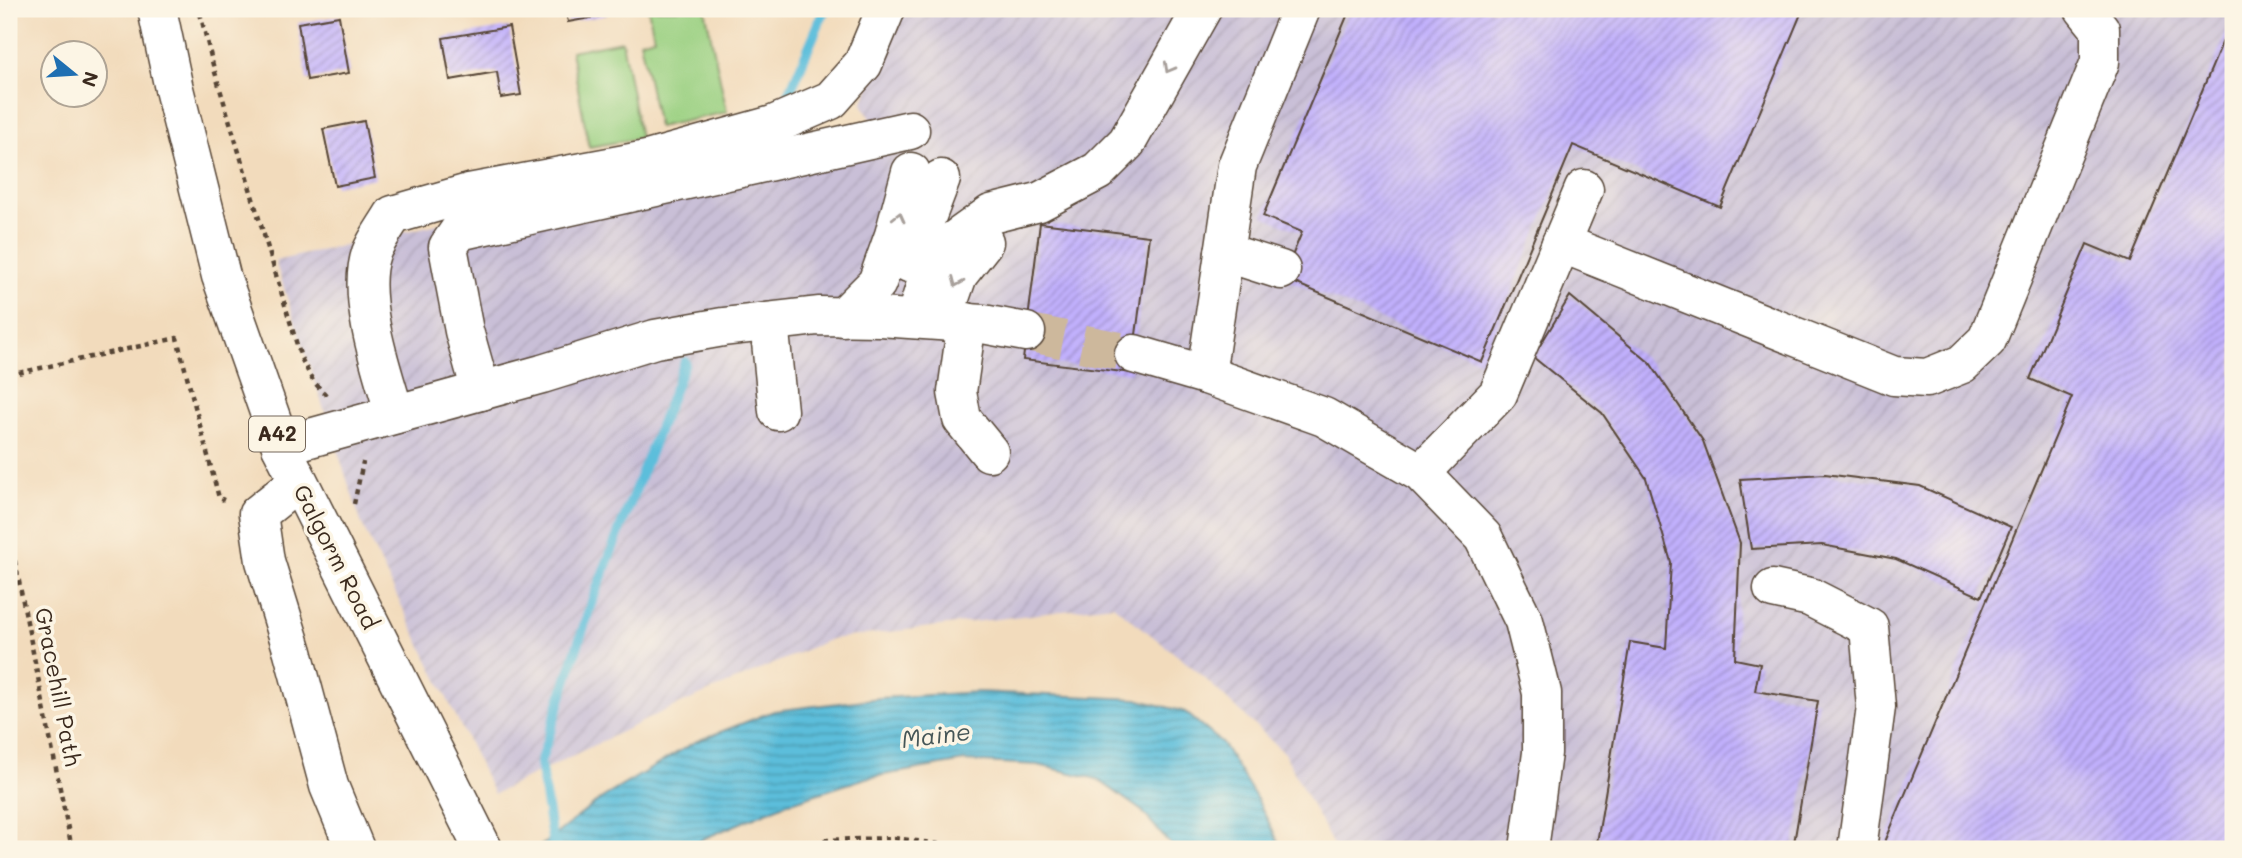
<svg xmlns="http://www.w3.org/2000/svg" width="2242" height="858" font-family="Mali,sans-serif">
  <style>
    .industrial { fill: url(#industrial-furrows) }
    .green { fill: #9ad081; stroke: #6a7d50; stroke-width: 2 }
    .water { fill: url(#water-rules); stroke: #4c747c; stroke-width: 2 }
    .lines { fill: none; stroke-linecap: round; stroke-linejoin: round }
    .stream { stroke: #5cbedb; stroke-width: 10 }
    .building { fill: url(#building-hatch) }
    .minor-tunnel { stroke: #cdb89c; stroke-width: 38; stroke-dasharray: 38 19; stroke-linecap: butt }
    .minor-casing { stroke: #564536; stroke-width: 41 }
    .major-casing { stroke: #564536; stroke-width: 41 }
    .path { stroke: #564536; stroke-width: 4.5; stroke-dasharray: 5 5; stroke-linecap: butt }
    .minor { stroke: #fff; stroke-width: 38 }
    .major { stroke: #fff; stroke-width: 38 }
    .oneway { stroke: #a79f9a }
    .labels { text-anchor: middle; stroke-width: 7; stroke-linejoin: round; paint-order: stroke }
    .shield { fill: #fcf5e5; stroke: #75675a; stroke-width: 2 }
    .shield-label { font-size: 21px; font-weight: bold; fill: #3b2a1e }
    .street-label { font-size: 23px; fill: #3b2a1e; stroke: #fcf5e5 }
    .water-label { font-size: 24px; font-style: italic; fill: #455657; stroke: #fcf5e5 }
  </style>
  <defs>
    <pattern id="industrial-furrows" width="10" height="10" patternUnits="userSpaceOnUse" patternTransform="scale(1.75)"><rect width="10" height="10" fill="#c9bfd7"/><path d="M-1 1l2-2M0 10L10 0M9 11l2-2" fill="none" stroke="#aea4b8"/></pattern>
    <pattern id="water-rules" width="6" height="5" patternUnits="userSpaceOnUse" patternTransform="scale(1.75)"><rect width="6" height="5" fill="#5cbedb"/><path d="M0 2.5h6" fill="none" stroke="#4d9bb1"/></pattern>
    <pattern id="building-hatch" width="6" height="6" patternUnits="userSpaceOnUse" patternTransform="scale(1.75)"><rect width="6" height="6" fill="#c1b0fd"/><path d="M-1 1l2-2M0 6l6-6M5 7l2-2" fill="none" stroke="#9e8fcc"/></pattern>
  </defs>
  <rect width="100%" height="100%" fill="#fcf5e5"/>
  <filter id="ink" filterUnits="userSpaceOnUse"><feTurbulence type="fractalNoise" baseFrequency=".0143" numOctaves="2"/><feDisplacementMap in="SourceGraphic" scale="14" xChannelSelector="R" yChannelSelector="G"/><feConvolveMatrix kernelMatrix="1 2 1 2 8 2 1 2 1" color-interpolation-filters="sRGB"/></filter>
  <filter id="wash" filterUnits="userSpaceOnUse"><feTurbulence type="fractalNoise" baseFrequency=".00686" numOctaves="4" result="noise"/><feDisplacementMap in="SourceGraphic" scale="28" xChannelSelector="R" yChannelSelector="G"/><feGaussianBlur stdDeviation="1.57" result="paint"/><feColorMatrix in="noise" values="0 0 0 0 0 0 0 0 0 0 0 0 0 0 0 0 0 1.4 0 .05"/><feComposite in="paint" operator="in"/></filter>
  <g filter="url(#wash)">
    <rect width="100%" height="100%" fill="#f2dbbc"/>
    <!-- industrial -->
    <path class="industrial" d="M904,9H2233V849H1335L1284,753L1197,671L1113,605L831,639L662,712L494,794L362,525L275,261L875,125L862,104Z"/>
    <!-- green -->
    <g class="green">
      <path d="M648,9H705L727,112L658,127L640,41L654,37Z"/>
      <path d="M622,41L640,138L589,147L571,51Z"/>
    </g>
    <!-- water -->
    <path class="water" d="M978,692L1136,699L1185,712L1222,743L1258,801L1282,849H1174L1142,811L1097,779L1038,765L964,761L866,778L785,804L705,838L687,849H537L602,798L695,742L774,711L881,698Z"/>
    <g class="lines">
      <!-- stream -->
      <g class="stream">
        <path d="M789,94L825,9"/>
        <path d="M558,849L552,838L540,763L591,604L685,362"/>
      </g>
    </g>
    <g id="blocks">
      <!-- building -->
      <g class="building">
        <path d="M565,9H606L607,15L568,22Z"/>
        <path d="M1350,9H1803L1720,207L1573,145L1482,362L1283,278L1302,232L1263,216Z"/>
        <path d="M339,16L349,73L307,80L298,23Z"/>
        <path d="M2233,17V849H1882L2072,397L2030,379L2087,244L2130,262Z"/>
        <path d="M509,27L521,95L501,98L497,72L450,80L443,38Z"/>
        <path d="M364,121L375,178L335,186L323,129Z"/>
        <path d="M1040,223L1149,236L1131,373L1023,360Z"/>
        <path d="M1570,296L1650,363L1703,441L1740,543L1735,659L1760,664L1755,691L1818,701L1793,849H1596L1630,642L1666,648L1671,562L1646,478L1602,413L1533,357Z"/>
        <path d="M1825,474L1920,486L2011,527L1981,597L1896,559L1822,545L1751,549L1740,479Z"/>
      </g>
    </g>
  </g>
  <g filter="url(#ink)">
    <use href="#blocks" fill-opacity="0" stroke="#564536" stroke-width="2"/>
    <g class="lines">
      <!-- minor-tunnel -->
      <path class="minor-tunnel" d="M1026,332L1134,354"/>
      <defs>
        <g id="minor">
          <path d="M1561,243L1894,376L1927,378L1962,364L1987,340L2100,62V29L2084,9"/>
          <path d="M1224,252L1281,270"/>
          <path d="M909,263L941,179"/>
          <path d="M843,317L877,283L894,235L911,172"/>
          <path d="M915,319L929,274L945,247L991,214L1039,202L1098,171L1127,142L1202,9"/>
          <path d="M942,321L958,275L984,242"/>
          <path d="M769,322L778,411"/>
          <path d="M967,322L957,392L962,419L989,452"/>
          <path d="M1134,354L1206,375L1324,417L1421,473L1483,537L1524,621L1542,693V753L1529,849"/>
          <path d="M1206,375L1237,166L1301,9"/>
          <path d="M481,391L464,331L448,247L459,231L910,130"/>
          <path d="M395,414C382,372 356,296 371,253C376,240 386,227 393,215L469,193L647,160L773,125L831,100L863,64L886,9"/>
          <path d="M281,446L542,374L655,339L723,327L818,316L880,317L983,324L1026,332"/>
          <path d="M1421,473L1498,394L1584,189"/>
          <path d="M298,482L258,514L265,561L293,652L329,786L355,849"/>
          <path d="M1773,589L1810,597L1869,627L1876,707L1857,849"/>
        </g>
        <path id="major" d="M157,9L174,89L221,276L281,446L483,849"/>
      </defs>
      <!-- minor casing -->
      <use href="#minor" class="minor-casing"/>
      <!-- major casing -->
      <use href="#major" class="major-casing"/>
      <!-- path -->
      <g class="path">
        <path d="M200,13L214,69L301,358L313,381L326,395"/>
        <path d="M9,375L177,338L219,498L224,500"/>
        <path d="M354,504L363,462"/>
        <path d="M9,531L72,849"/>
        <path d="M806,849L825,840L894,838L977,849"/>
        <path d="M898,849L908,841"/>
      </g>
      <!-- minor -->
      <use href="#minor" class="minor"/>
      <!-- major -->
      <use href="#major" class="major"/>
    </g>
    <!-- one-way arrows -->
    <defs><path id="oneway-chevron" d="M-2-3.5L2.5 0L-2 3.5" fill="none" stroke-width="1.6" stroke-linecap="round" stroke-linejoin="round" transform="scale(1.75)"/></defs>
    <g class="oneway">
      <use href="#oneway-chevron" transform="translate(1169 68) rotate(119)"/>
      <use href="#oneway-chevron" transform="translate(899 217) rotate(-76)"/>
      <use href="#oneway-chevron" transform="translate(957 282) rotate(113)"/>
    </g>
  </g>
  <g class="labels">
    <!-- shield labels -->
    <rect class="shield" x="249" y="416.5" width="56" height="35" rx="5"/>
    <g class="shield-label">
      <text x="277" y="441">A42</text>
    </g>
    <!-- street labels -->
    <g class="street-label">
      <text transform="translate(336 557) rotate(63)" y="8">Galgorm Road</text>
      <text transform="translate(58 687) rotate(79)" y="8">Gracehill Path</text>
    </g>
    <!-- water labels -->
    <g class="water-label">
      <text transform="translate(936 736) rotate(-7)" y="8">Maine</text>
    </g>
  </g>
  <!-- margin -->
  <rect width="2242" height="858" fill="none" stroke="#fcf5e5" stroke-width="35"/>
  <!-- north arrow -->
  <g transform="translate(74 74) rotate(108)"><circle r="33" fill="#fcf5e5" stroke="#afa495" stroke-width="2"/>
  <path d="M0-5L12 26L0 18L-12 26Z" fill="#1f6fb2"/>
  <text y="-10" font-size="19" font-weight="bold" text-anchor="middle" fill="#3b2a1e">N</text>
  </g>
</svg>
